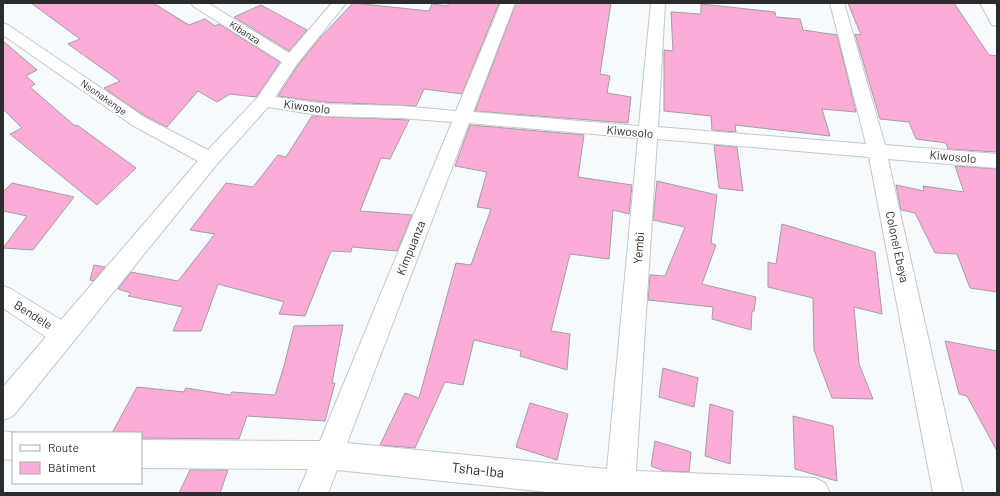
<svg xmlns="http://www.w3.org/2000/svg" width="1000" height="496" font-family="Barlow,sans-serif">
  <style>
    .building { fill: #fdacd8; stroke: #a29d9f }
    .lines { fill: none; stroke-linecap: round; stroke-linejoin: round }
    .street-casing { stroke: #c3c7cb; stroke-width: 2 }
    .street { fill: #fff; fill-rule: evenodd }
    .labels { text-anchor: middle; stroke-width: 3.5; stroke-linejoin: round; paint-order: stroke }
    .far-street-label { font-size: 10px; fill: #2a2c2d; stroke: #fff }
    .street-label { font-size: 12px; fill: #2a2c2d; stroke: #fff }
    .near-street-label { font-size: 14px; fill: #2a2c2d; stroke: #fff }
  </style>
  <rect width="100%" height="100%" fill="#f5fafe"/>
  <!-- building -->
  <g class="building">
    <path d="M31,3H153L189,25L205,19L215,26L219,24L280,62L256,97L230,94L217,102L198,91L167,127L145,116L104,88L120,81L68,44L80,39Z"/>
    <path d="M353,3L429,11L432,4L448,6V3H499L462,94L424,89L416,106L324,102L278,96L298,65L320,38Z"/>
    <path d="M516,3H611L600,74L610,76L607,93L631,97L628,123L475,111Z"/>
    <path d="M848,3H954L989,55L997,56V152L948,149L946,143L916,139L909,122L880,119L855,34L861,35Z"/>
    <path d="M701,4L775,12L776,17L800,19L803,30L837,35L856,112L822,109L830,136L735,125L736,132L712,130L711,116L664,111V50L673,51L671,12L701,14Z"/>
    <path d="M261,5L307,30L289,51L234,17Z"/>
    <path d="M3,41L37,70L26,76L35,84L30,87L75,126L77,125L136,168L97,205L10,134L22,128L3,109Z"/>
    <path d="M312,116L409,120L390,159L381,158L360,211L412,215L397,251L352,247L351,252L331,251L305,316L279,314L284,302L218,284L201,331H173L183,307L128,296L131,293L118,289L131,272L178,281L215,234L190,230L226,183L253,187L278,155L286,157Z"/>
    <path d="M470,125L584,135L578,177L632,185L629,214L613,210L609,259L570,254L551,331L570,334L567,370L520,356L521,351L474,340L463,385L445,382L415,448L380,445L405,393L419,398L456,263L471,265L491,209L477,207L487,172L455,166Z"/>
    <path d="M714,145L737,147L743,191L719,188Z"/>
    <path d="M955,166L997,169V292L970,288L957,254L935,253L915,213L901,210L896,185L924,191L923,186L964,192Z"/>
    <path d="M657,181L717,195L711,243L716,245L702,284L756,297L754,311H752L751,330L712,319L713,307L648,300L650,275L665,276L685,227L653,220Z"/>
    <path d="M12,183L74,197L33,250L3,248L27,216L3,211V192Z"/>
    <path d="M782,224L875,252L882,314L854,307L859,364L873,399L832,398L814,350L813,298L768,287V262L776,264Z"/>
    <path d="M94,265L105,267L93,281L90,280Z"/>
    <path d="M343,325L332,383H335L325,421L247,416L239,439L141,438V433H112L137,387L184,392L186,388L230,395L232,392L275,395L284,366L294,326Z"/>
    <path d="M945,341L997,351V451L967,396L959,394Z"/>
    <path d="M663,368L698,378L694,407L659,397Z"/>
    <path d="M530,403L568,414L557,460L516,447Z"/>
    <path d="M710,404L733,411L730,464L705,456Z"/>
    <path d="M793,416L833,426L837,481L795,469Z"/>
    <path d="M655,441L691,452L689,472L664,471L651,466Z"/>
    <path d="M190,470H228L220,493H179Z"/>
  </g>
  <g class="lines">
    <defs>
      <g id="street">
        <path d="M191,3H208L289,53L332,3H346L297,64L275,97L324,104L401,106L456,111L501,3H515L473,112L639,126L651,3H665L658,127L866,144L830,3H844L885,145L997,154V168L888,159L963,493H933L869,157L657,139L636,471L815,478L825,483L830,493H557L337,470L328,493H298L308,469L141,468V440L320,441L452,122L401,118L324,116L268,107L217,164L13,416L3,420V387L46,337L3,308V286L11,289L61,320L198,161L132,125L3,35V23L8,25L144,117L208,150L258,97L282,62L193,6ZM469,123L638,138L607,469L347,443Z"/>
        <path d="M980,3H994L997,8V26L992,25Z"/>
        <path d="M3,431L16,433H13V460L3,459Z"/>
      </g>
    </defs>
    <!-- street casing -->
    <use href="#street" class="street-casing"/>
    <!-- street -->
    <use href="#street" class="street"/>
  </g>
  <g class="labels">
    <!-- far-street labels -->
    <g class="far-street-label">
      <text transform="translate(245 32) rotate(32)" y="4">Kibanza</text>
      <text transform="translate(104 97) rotate(35)" y="4">Nsonakenge</text>
    </g>
    <!-- street labels -->
    <g class="street-label">
      <text transform="translate(307 107) rotate(7)" y="4">Kiwosolo</text>
      <text transform="translate(630 132) rotate(5)" y="4">Kiwosolo</text>
      <text transform="translate(953 157) rotate(5)" y="4">Kiwosolo</text>
      <text transform="translate(897 247) rotate(78)" y="4">Colonel Ebeya</text>
      <text transform="translate(411 248) rotate(-68)" y="4">Kimpuanza</text>
      <text transform="translate(639 248) rotate(-86)" y="4">Yembi</text>
      <text transform="translate(33 315) rotate(32)" y="4">Bendele</text>
    </g>
    <!-- near-street labels -->
    <g class="near-street-label">
      <text transform="translate(478 470) rotate(6)" y="5">Tsha-Iba</text>
    </g>
  </g>
  <!-- border -->
  <rect width="1000" height="496" fill="none" stroke="#2a2c2d" stroke-width="8"/>
  <!-- legend -->
  <rect x="12" y="432" width="130" height="52" fill="#ffffff" stroke="#aaabab"/>
  <rect x="20" y="445" width="20" height="6" fill="#ffffff" stroke="#aaabab"/>
  <text x="48" y="452" font-size="12" fill="#2a2c2d">Route</text>
  <rect x="20" y="462" width="20" height="12" fill="#fdacd8" stroke="#aaabab"/>
  <text x="48" y="472" font-size="12" fill="#2a2c2d">Bâtiment</text>
</svg>
